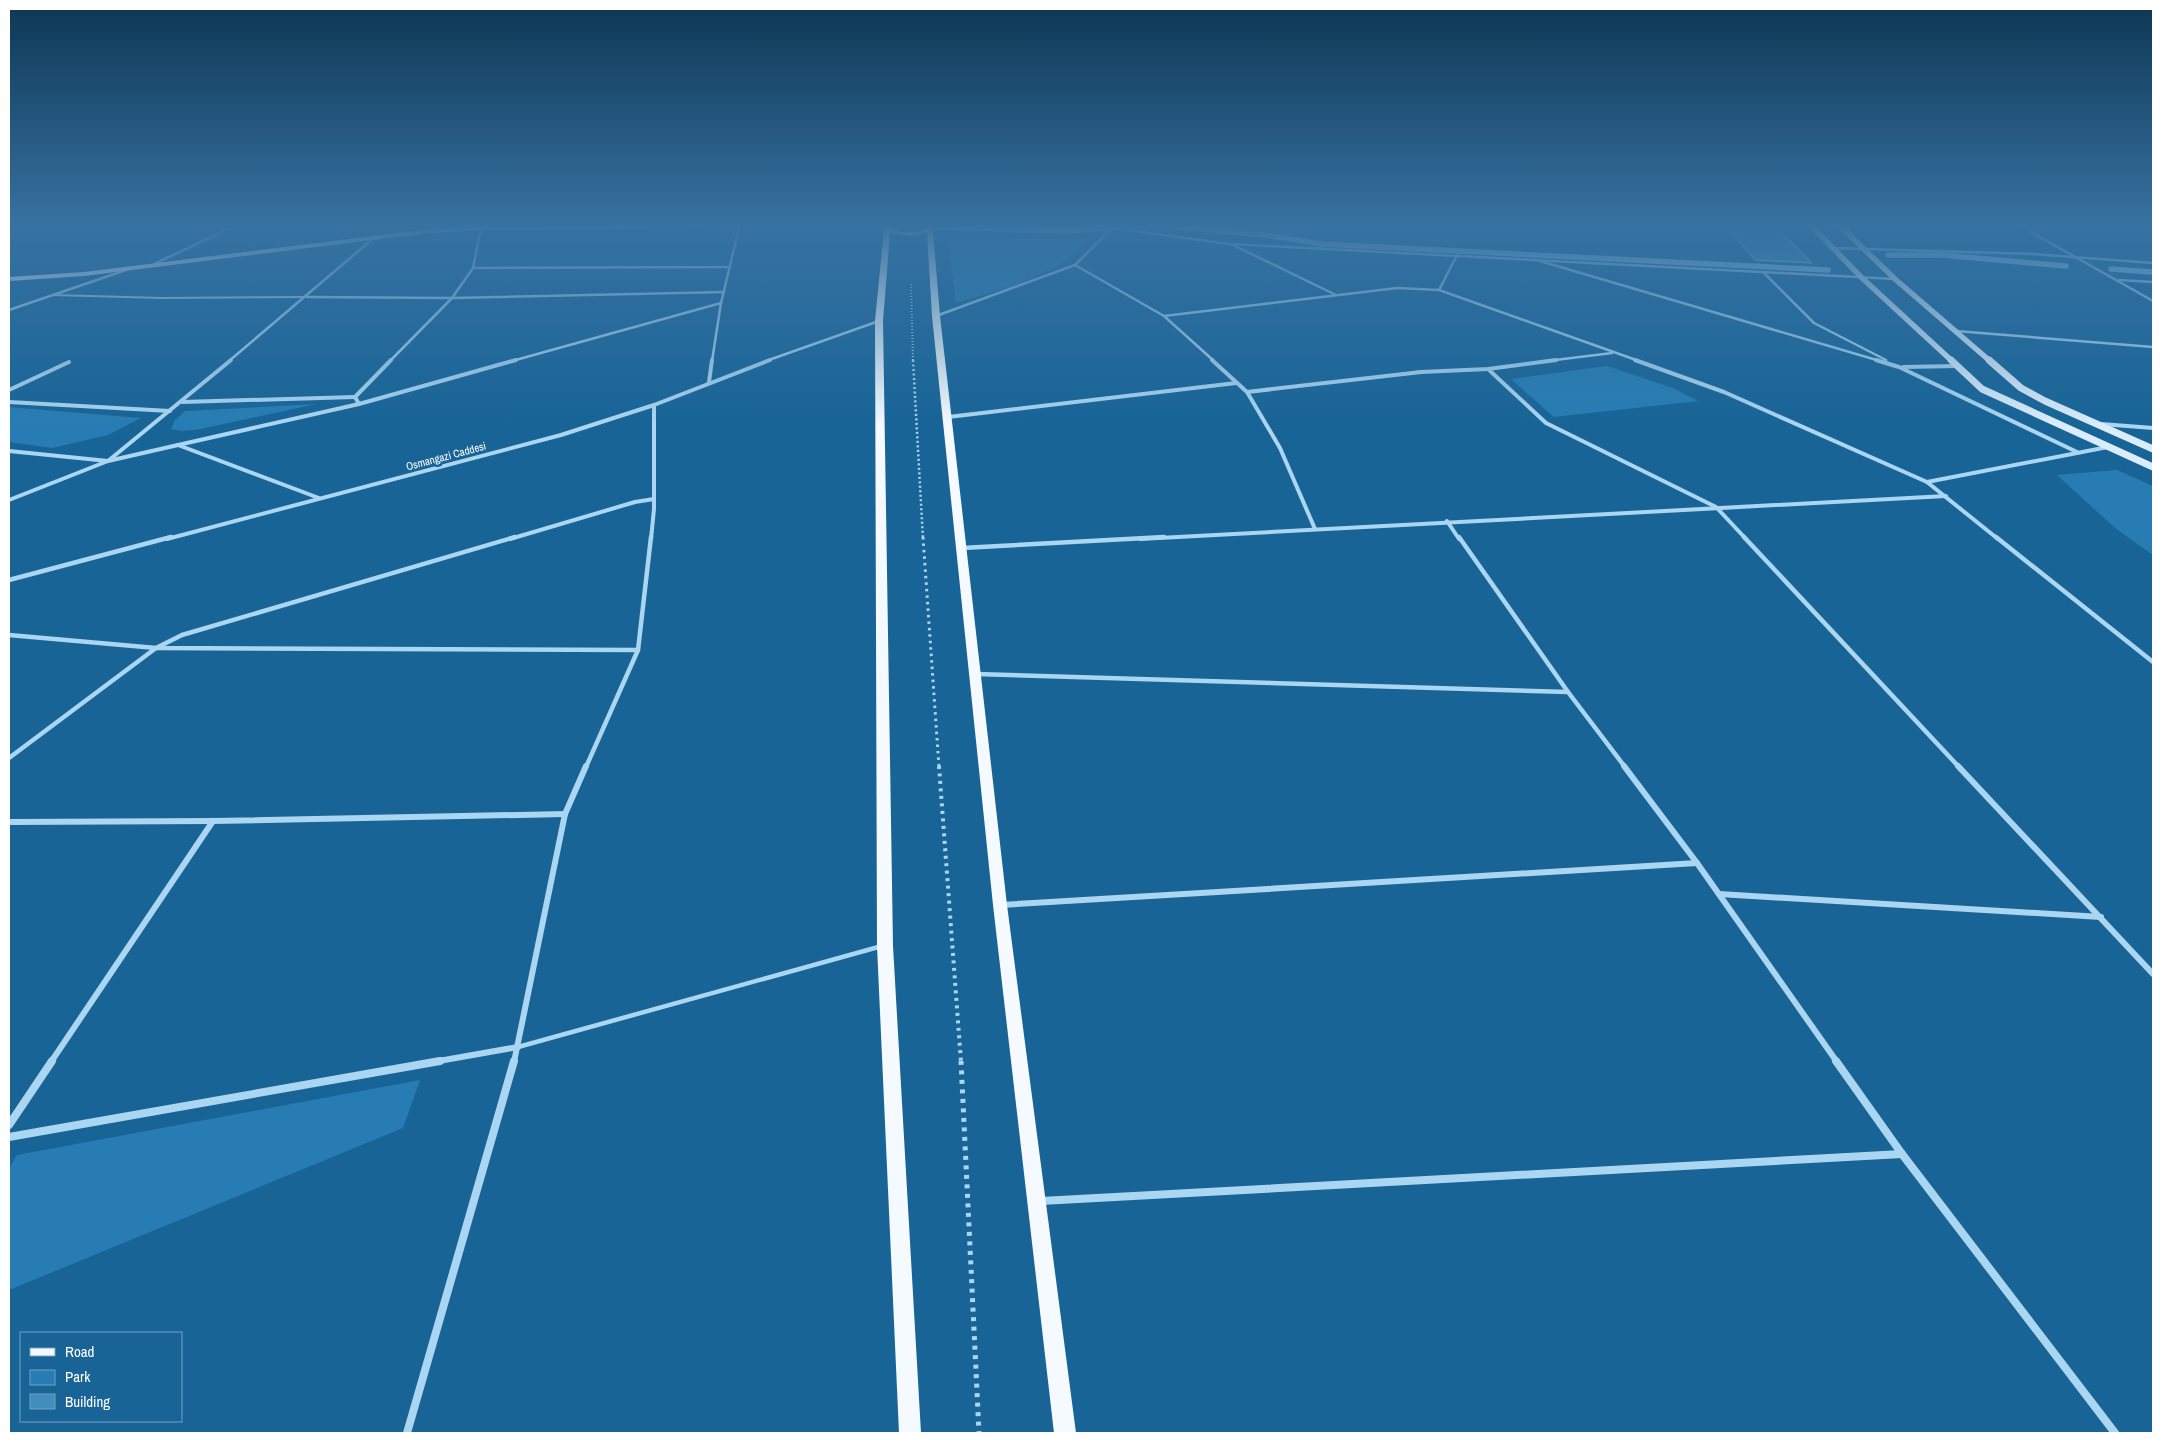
<svg xmlns="http://www.w3.org/2000/svg" width="2162" height="1442" font-family="'Archivo Narrow',sans-serif">
  <style>
    .green { fill: #277db3 }
    .lines { fill: none; stroke-linecap: round; stroke-linejoin: round }
    .stream { stroke: #9dd3f3; stroke-width: 5.5 }
    .building { fill: #418dbe; stroke: #d2ecfc }
    .path-far4 { stroke: #abd6f1; stroke-width: 2; stroke-dasharray: 1 2; stroke-linecap: butt }
    .path-far3 { stroke: #abd6f1; stroke-width: 2.5; stroke-dasharray: 2 2.5; stroke-linecap: butt }
    .path-far2 { stroke: #abd6f1; stroke-width: 3; stroke-dasharray: 2.5 4; stroke-linecap: butt }
    .path-far1 { stroke: #abd6f1; stroke-width: 4; stroke-dasharray: 3 4.5; stroke-linecap: butt }
    .path { stroke: #abd6f1; stroke-width: 5; stroke-dasharray: 4 5.5; stroke-linecap: butt }
    .service-far1 { stroke: #abd6f1; stroke-width: 2 }
    .service { stroke: #abd6f1; stroke-width: 4.5 }
    .minor-far4 { stroke: #abd6f1; stroke-width: 2.5 }
    .minor-far3 { stroke: #abd6f1; stroke-width: 4 }
    .minor-far2 { stroke: #abd6f1; stroke-width: 4.5 }
    .minor-far1 { stroke: #abd6f1; stroke-width: 6 }
    .minor { stroke: #abd6f1; stroke-width: 8 }
    .secondary-far1 { stroke: #d9edfc; stroke-width: 5.5 }
    .secondary { stroke: #d9edfc; stroke-width: 7 }
    .primary { fill: #f4faff; fill-rule: evenodd }
    .labels { text-anchor: middle; stroke-width: 5; stroke-linejoin: round; paint-order: stroke }
    .far-street-label { font-size: 11px; fill: #fff; stroke: #186497 }
  </style>
  <rect width="100%" height="100%" fill="#186497"/>
  <!-- green -->
  <g class="green">
    <path d="M1205,224H1292L1296,239L1212,230L1189,225Z"/>
    <path d="M1090,238C1057,277 1003,289 956,303L948,239Z"/>
    <path d="M1607,366L1673,388L1698,401L1554,417L1511,379Z"/>
    <path d="M316,404L196,430L181,431L171,429L175,420L185,411Z"/>
    <path d="M9,407L141,418L108,435L52,448L9,442Z"/>
    <path d="M2117,470L2153,486V555L2115,528L2057,475Z"/>
    <path d="M420,1080L403,1128L9,1290V1168L17,1155Z"/>
  </g>
  <g class="lines">
    <!-- stream -->
    <g class="stream">
      <path d="M1178,227L1265,235L1321,244L1828,270"/>
      <path d="M1888,255H1943L2066,266"/>
      <path d="M2111,269L2153,272"/>
    </g>
  </g>
  <!-- building -->
  <path class="building" d="M1725,225L1777,227L1812,263L1755,260Z"/>
  <g class="lines">
    <!-- path-far4 -->
    <path class="path-far4" d="M911,284L913,361"/>
    <!-- path-far3 -->
    <path class="path-far3" d="M913,360L923,539"/>
    <!-- path-far2 -->
    <path class="path-far2" d="M923,537L939,767"/>
    <!-- path-far1 -->
    <path class="path-far1" d="M939,766L961,1062"/>
    <!-- path -->
    <path class="path" d="M961,1061L979,1433"/>
    <!-- service-far1 -->
    <path class="service-far1" d="M53,295L162,298L306,297"/>
    <!-- service -->
    <path class="service" d="M518,1047L882,946"/>
    <!-- minor-far4 -->
    <g class="minor-far4">
      <path d="M2017,224L2153,301"/>
      <path d="M1233,245L1336,295"/>
      <path d="M1832,248L2034,254L2153,263"/>
      <path d="M1540,261L1880,361"/>
      <path d="M154,264L239,224"/>
      <path d="M1075,265L1164,316L1214,361"/>
      <path d="M473,268L730,267"/>
      <path d="M1764,273L1814,323L1886,360"/>
      <path d="M2119,280L2153,282"/>
      <path d="M1439,290L1457,255"/>
      <path d="M308,297L452,298L724,292"/>
      <path d="M9,310L129,269"/>
      <path d="M936,316L1075,265L1112,228L1230,244L1895,279"/>
      <path d="M1164,316L1397,288L1439,290L1639,361"/>
      <path d="M1956,331L2153,347"/>
      <path d="M229,361L376,236"/>
      <path d="M390,361L452,298L473,268L481,228L485,224"/>
      <path d="M512,361L721,303"/>
      <path d="M712,361L721,303L739,228L744,224"/>
      <path d="M766,361L879,321"/>
      <path d="M1547,361L1612,353"/>
    </g>
    <!-- minor-far3 -->
    <g class="minor-far3">
      <path d="M1212,360L1247,392L1280,448L1315,529"/>
      <path d="M1635,360L1724,392L1927,482L1998,539"/>
      <path d="M1876,360L1899,367L2077,452"/>
      <path d="M1903,367L1957,366"/>
      <path d="M1488,369L1546,423L1716,507L1746,539"/>
      <path d="M709,382L712,360"/>
      <path d="M9,390L69,362"/>
      <path d="M1247,392L1421,372L1488,369L1556,360"/>
      <path d="M9,402L170,411"/>
      <path d="M182,402L355,397"/>
      <path d="M359,404L355,397L391,360"/>
      <path d="M948,417L1236,383"/>
      <path d="M2101,424L2153,428"/>
      <path d="M178,445L359,404L516,360"/>
      <path d="M9,451L108,461L231,360"/>
      <path d="M1927,482L2108,447"/>
      <path d="M9,500L108,461L178,445L319,498"/>
      <path d="M1447,521L1459,539"/>
      <path d="M167,539L561,435L654,405L770,360"/>
      <path d="M510,539L635,502L654,499"/>
      <path d="M651,539L654,509V405"/>
      <path d="M1140,539L1946,496"/>
    </g>
    <!-- minor-far2 -->
    <g class="minor-far2">
      <path d="M1459,537L1568,692L1625,767"/>
      <path d="M1744,537L1959,767"/>
      <path d="M1996,537L2153,662"/>
      <path d="M962,548L1164,537"/>
      <path d="M9,580L171,537"/>
      <path d="M9,635L156,648L638,650"/>
      <path d="M976,674L1568,692"/>
      <path d="M9,758L156,648L182,635L515,537"/>
      <path d="M586,767L638,650L651,537"/>
    </g>
    <!-- minor-far1 -->
    <g class="minor-far1">
      <path d="M1624,766L1697,863L1837,1062"/>
      <path d="M1958,766L2153,974"/>
      <path d="M9,822L213,821L565,814"/>
      <path d="M1719,894L2101,917"/>
      <path d="M1001,905L1697,863"/>
      <path d="M51,1062L213,821"/>
      <path d="M433,1062L518,1047"/>
      <path d="M514,1062L565,814L586,766"/>
    </g>
    <!-- minor -->
    <g class="minor">
      <path d="M1836,1061L1902,1154L2115,1433"/>
      <path d="M9,1125L52,1061"/>
      <path d="M9,1137L440,1061"/>
      <path d="M1041,1201L1902,1154"/>
      <path d="M407,1433L514,1061"/>
    </g>
    <!-- secondary-far1 -->
    <g class="secondary-far1">
      <path d="M1810,224L1861,277L1952,361"/>
      <path d="M1838,224L1895,279L1990,361"/>
      <path d="M937,227L1066,231L1152,224"/>
    </g>
    <!-- secondary -->
    <g class="secondary">
      <path d="M1951,360L1982,389L2153,467"/>
      <path d="M1989,360L2021,388L2045,401L2153,449"/>
    </g>
    <!-- primary -->
    <path class="primary" d="M885,224C896,233 913,234 927,229C933,227 935,223 941,224L933,231L940,316L1007,905L1076,1433H1054L993,905L932,316L927,233L911,236L890,233L883,321L893,946L921,1433H899L877,946L875,321L884,229L882,227L481,230L429,233L84,276L9,281V277L84,272L429,229L481,226Z"/>
  </g>
  <!-- sky -->
  <linearGradient id="sky" x2="0" y2="1"><stop stop-color="#0d3753"/><stop offset="0.53" stop-color="#3772a1"/><stop offset="1" stop-color="#3772a1" stop-opacity="0"/></linearGradient>
  <rect width="2162" height="425" fill="url(#sky)"/>
  <g class="labels">
    <!-- far-street labels -->
    <g class="far-street-label">
      <text transform="translate(446 456) rotate(-15)" y="4">Osmangazi Caddesi</text>
    </g>
  </g>
  <!-- border -->
  <rect width="2162" height="1442" fill="none" stroke="#ffffff" stroke-width="20"/>
  <!-- legend -->
  <rect x="20" y="1332" width="162" height="90" fill="#186497" stroke="#74a2c1"/>
  <rect x="30" y="1348" width="25" height="8" fill="#f4faff" stroke="#74a2c1"/>
  <text x="65" y="1357" font-size="15" fill="#ffffff">Road</text>
  <rect x="30" y="1370" width="25" height="15" fill="#277db3" stroke="#74a2c1"/>
  <text x="65" y="1382" font-size="15" fill="#ffffff">Park</text>
  <rect x="30" y="1394" width="25" height="15" fill="#418dbe" stroke="#74a2c1"/>
  <text x="65" y="1407" font-size="15" fill="#ffffff">Building</text>
</svg>
